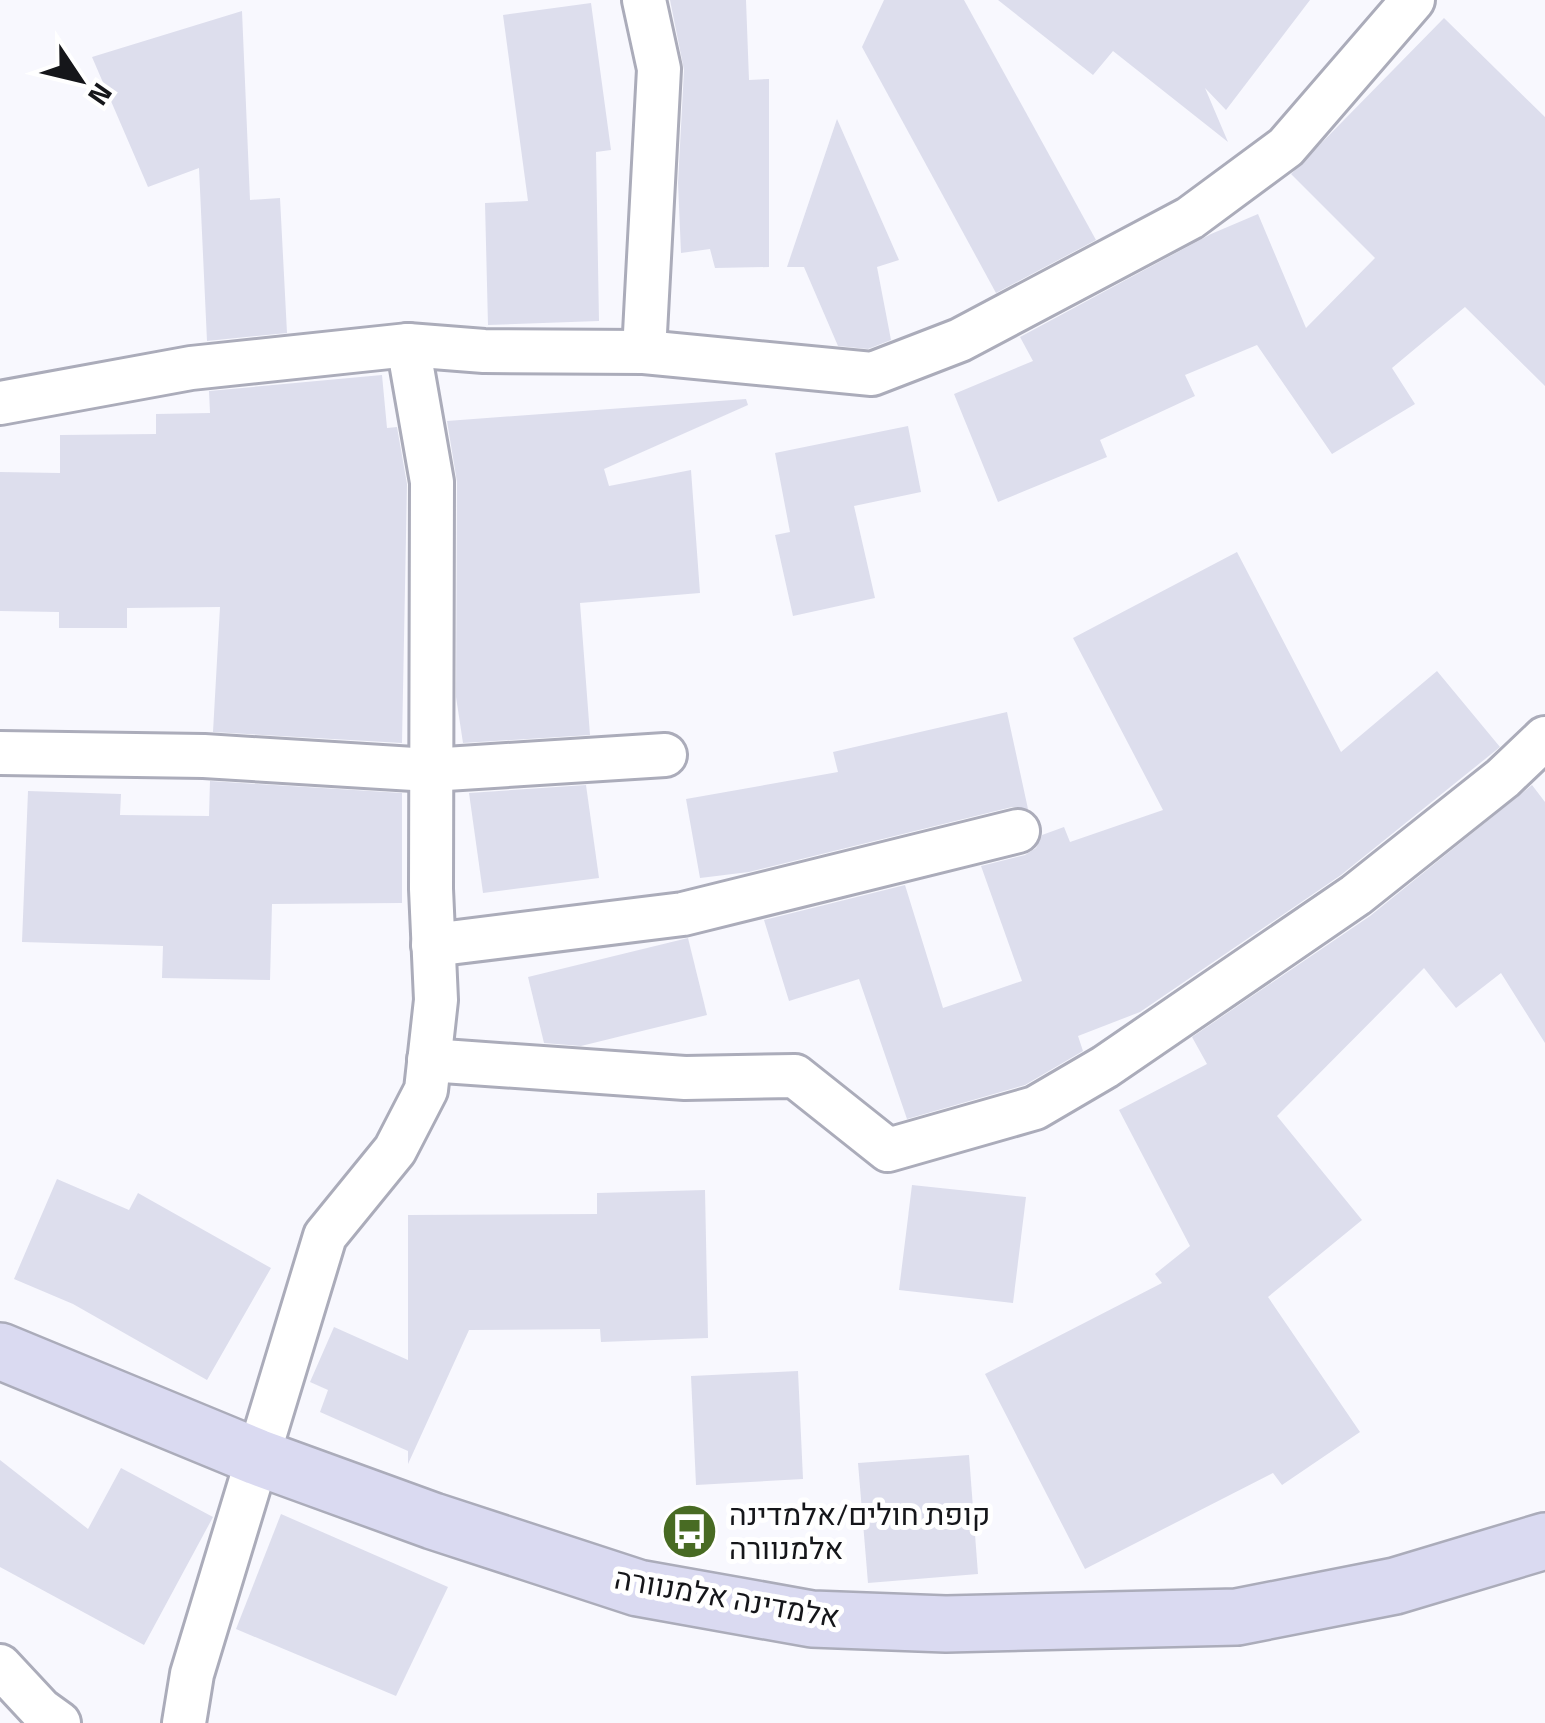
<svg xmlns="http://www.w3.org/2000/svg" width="1545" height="1723" font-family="'Titillium Web',Heebo,sans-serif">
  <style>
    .building { fill: #dddeed }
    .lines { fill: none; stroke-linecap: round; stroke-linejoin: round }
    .street-casing { stroke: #abacba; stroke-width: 48 }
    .secondary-casing { stroke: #abacba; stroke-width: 60 }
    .street { stroke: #fff; stroke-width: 42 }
    .secondary { stroke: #dadaf1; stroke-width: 55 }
    .labels { text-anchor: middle; stroke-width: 10; stroke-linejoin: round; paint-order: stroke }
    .poi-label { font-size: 30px; fill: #15161a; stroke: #fff; text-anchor: start }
    .street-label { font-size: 30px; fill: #15161a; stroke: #fff }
  </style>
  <rect width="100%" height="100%" fill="#f8f8fe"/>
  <!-- building -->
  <g class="building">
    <path d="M670,0H746L749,80L769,79V267L715,268L710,249L681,253L678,183L684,70Z"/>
    <path d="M884,0H964L1096,240L996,293L862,47Z"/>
    <path d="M998,0H1310L1226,110L1205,88L1228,142L1113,51L1093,75Z"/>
    <path d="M591,3L611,150L596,152L599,321L488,325L485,203L528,201L503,15Z"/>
    <path d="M242,11L250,200L280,198L287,333L207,341L199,168L148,187L92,57Z"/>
    <path d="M1444,18L1545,117V386L1465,307L1392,368L1415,404L1332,454L1257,345L1185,375L1195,396L1100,440L1107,457L998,502L954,394L1033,361L1020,337L1211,234L1258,214L1306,328L1375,258L1291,174Z"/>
    <path d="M837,119L899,260L877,267L891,340L868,349L838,346L804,267H787Z"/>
    <path d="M382,375L387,428L397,427L407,484L402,743L213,732L220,607L127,608V628H59V612L0,611V472L60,473V435L156,434V414L210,413L209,391Z"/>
    <path d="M746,399L748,405L604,469L609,486L691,470L700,593L580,603L590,735L463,743L456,697L457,482L447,421Z"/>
    <path d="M908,426L921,492L854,506L875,598L793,616L775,535L790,532L775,453Z"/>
    <path d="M1237,552L1341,752L1437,671L1500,747L1341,875L1140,1012L1078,1036L1083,1051L1025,1085L907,1119L859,979L789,1001L764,920L905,885L943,1008L1022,981L981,866L1025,855L1036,848L1042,835L1064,827L1070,842L1163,810L1073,638Z"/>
    <path d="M1007,712L1028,809L1012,807L749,872L700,878L686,799L838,772L833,752Z"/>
    <path d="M210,781L402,793V903L272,904L270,980L162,978L163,946L22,942L28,791L121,794L120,815L209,816Z"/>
    <path d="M586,785L599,878L483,893L469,793Z"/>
    <path d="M1532,785L1545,802V1043L1501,973L1456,1008L1424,968L1277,1116L1362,1220L1268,1297L1360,1432L1282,1485L1273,1473L1085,1569L985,1374L1162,1283L1155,1274L1190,1246L1119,1110L1207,1064L1192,1037L1370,916Z"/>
    <path d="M688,938L707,1015L581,1046L544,1043L528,977Z"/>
    <path d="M57,1179L129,1210L138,1193L271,1268L207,1380L73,1304L14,1279Z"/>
    <path d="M912,1185L1026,1197L1013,1303L899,1290Z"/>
    <path d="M705,1190L708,1338L601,1342L600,1329L469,1330L408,1464V1451L320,1412L328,1390L310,1382L334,1327L408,1360V1215L597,1214V1193Z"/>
    <path d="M798,1371L803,1479L696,1485L691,1376Z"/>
    <path d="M969,1455L978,1574L868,1583L858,1463Z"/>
    <path d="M0,1460L88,1529L121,1468L213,1517L144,1645L0,1567Z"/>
    <path d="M281,1514L448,1587L396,1696L236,1629Z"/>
  </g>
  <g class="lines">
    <defs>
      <g id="street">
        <path d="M644,0L659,69L644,352"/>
        <path d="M0,403L191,368L408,345L484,351L644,352L872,374L960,340L1190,218L1286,147L1413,0"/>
        <path d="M0,753L204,756L430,770L665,755"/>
        <path d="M433,945L683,914L1018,831"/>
        <path d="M429,1060L685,1078L795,1076L888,1150L1035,1108L1105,1067L1356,895L1503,778L1545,738"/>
        <path d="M0,1666L41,1710L59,1723"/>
        <path d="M184,1723L192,1674L325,1236L395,1150L426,1090L436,1000L431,889L432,482L408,345"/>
      </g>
      <path id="secondary" d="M0,1351L257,1457L433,1521L638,1588L812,1619L946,1624L1237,1617L1395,1586L1545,1541"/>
    </defs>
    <!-- street casing -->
    <use href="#street" class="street-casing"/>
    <!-- secondary casing -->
    <use href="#secondary" class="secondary-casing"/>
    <!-- street -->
    <use href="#street" class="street"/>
    <!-- secondary -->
    <use href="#secondary" class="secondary"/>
  </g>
  <!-- icons -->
  <defs>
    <symbol id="bus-disc" viewBox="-11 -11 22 22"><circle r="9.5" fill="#486b23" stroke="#fff"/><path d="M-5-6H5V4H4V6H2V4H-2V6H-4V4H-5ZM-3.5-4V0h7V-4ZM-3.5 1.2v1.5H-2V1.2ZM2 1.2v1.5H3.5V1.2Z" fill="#fff"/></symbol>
  </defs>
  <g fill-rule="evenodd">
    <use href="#bus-disc" x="658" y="1500" width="63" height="63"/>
  </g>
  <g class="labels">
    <!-- poi labels -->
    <g class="poi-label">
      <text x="729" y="1525">קופת חולים/אלמדינה<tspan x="729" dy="34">אלמנוורה</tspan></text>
    </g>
    <!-- street labels -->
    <g class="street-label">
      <text transform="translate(727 1598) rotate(10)" y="10">אלמדינה אלמנוורה</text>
    </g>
  </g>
  <!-- north arrow -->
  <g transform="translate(80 80) rotate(125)" stroke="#ffffff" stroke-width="8" paint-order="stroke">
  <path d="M0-8L18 38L0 25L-18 38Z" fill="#15161a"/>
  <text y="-15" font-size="28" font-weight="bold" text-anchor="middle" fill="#15161a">N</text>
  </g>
</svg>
